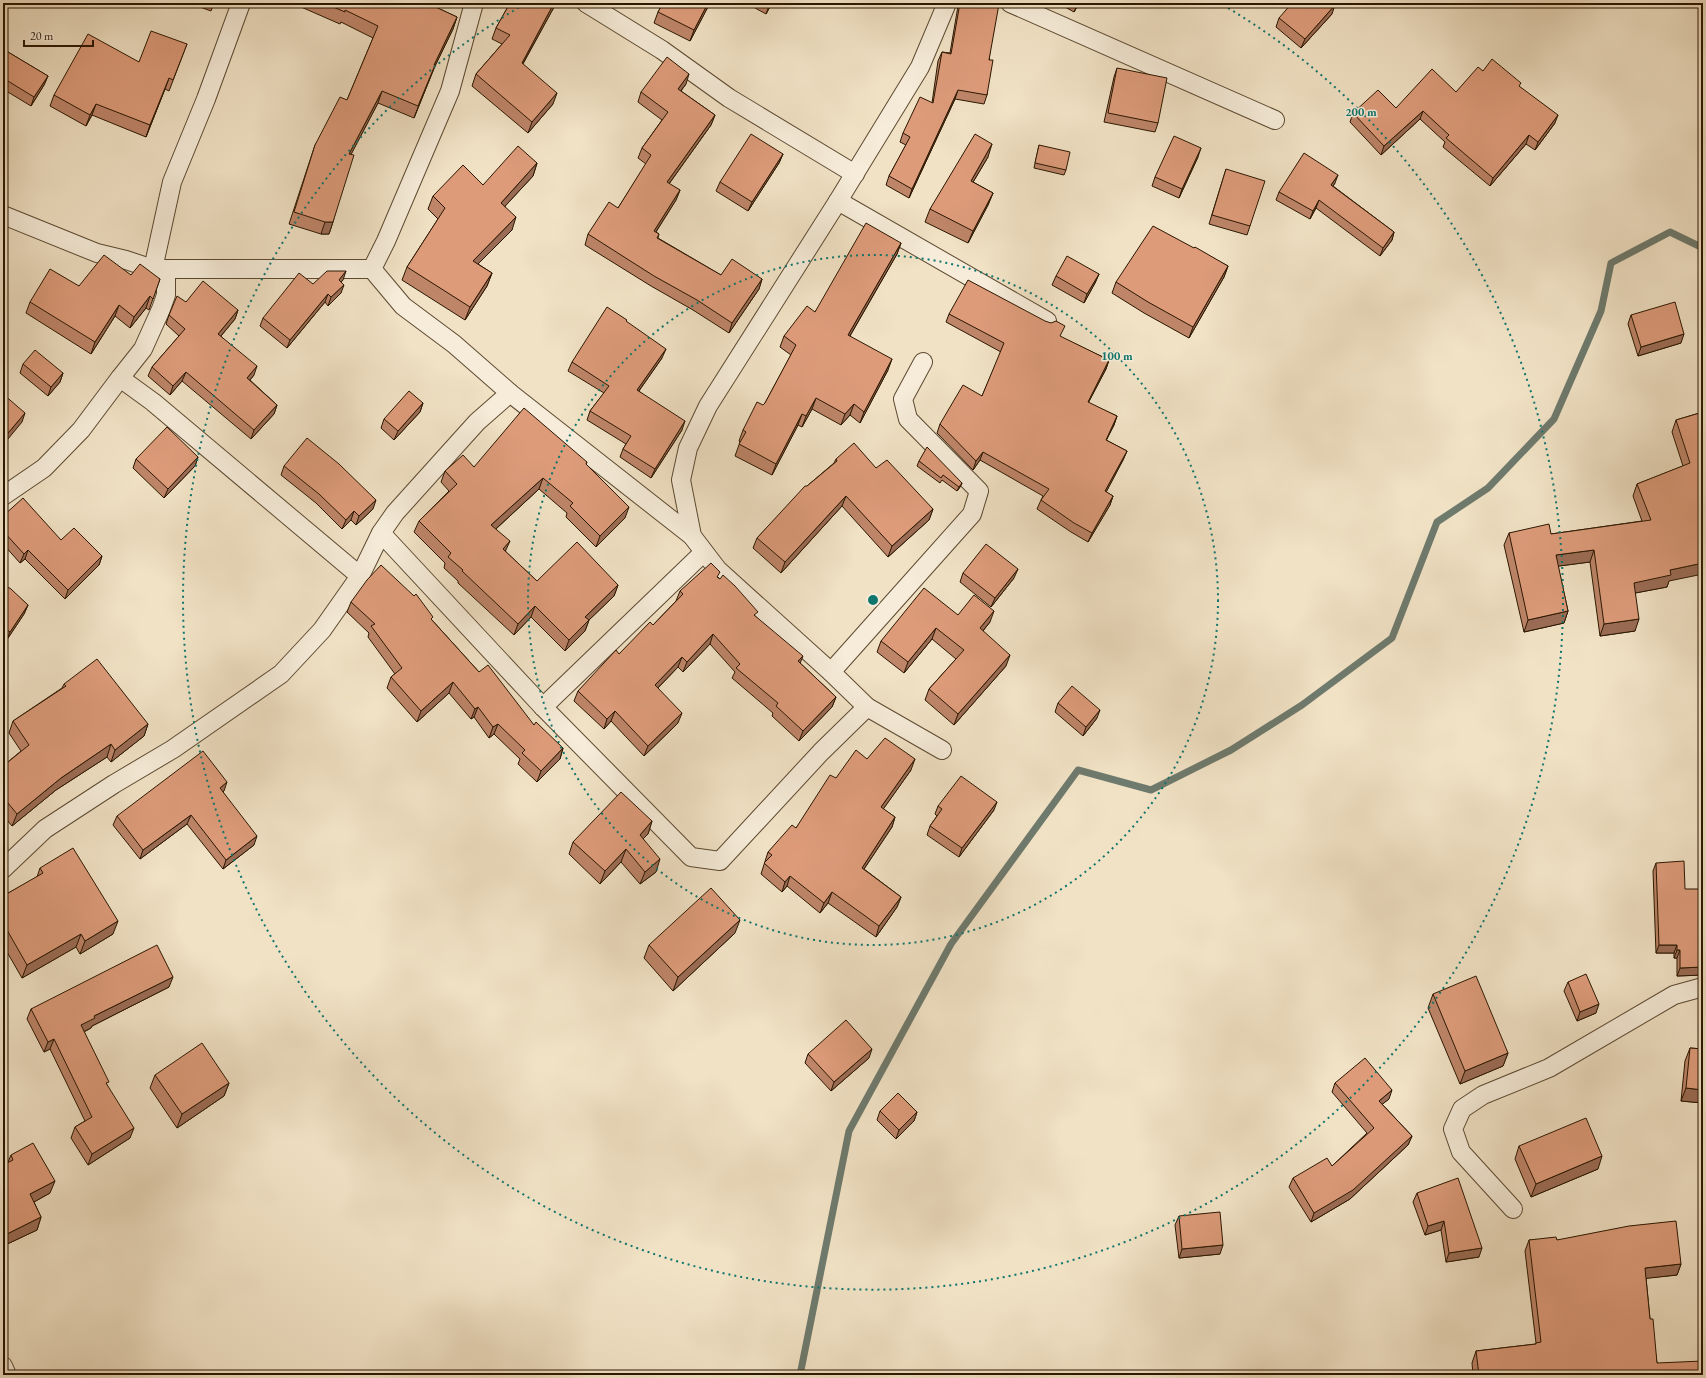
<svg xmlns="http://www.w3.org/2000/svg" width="1706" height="1378" font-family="'EB Garamond',serif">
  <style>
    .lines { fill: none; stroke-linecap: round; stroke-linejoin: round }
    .stream { stroke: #6e7a6d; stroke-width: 7 }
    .street-casing { stroke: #5c4931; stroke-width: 20 }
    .street { stroke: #f6ecd9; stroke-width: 18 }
    .wall { fill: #be8569; stroke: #2a1600 }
    .shaded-wall { fill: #9b6c55; stroke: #2a1600 }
    .building { fill: #dd9b7a; stroke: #2a1600 }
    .ring { fill: none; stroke: #0f766e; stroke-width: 2; stroke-dasharray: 2 4 }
    .centre { fill: #0f766e; stroke: #f6ecd9; stroke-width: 2 }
    .ring-label { font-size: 12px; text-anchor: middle; font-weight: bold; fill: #0f766e; stroke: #f6ecd9; stroke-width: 3; stroke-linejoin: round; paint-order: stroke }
  </style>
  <rect width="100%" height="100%" fill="#f1e2c5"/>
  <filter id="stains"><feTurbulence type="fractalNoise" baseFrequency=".005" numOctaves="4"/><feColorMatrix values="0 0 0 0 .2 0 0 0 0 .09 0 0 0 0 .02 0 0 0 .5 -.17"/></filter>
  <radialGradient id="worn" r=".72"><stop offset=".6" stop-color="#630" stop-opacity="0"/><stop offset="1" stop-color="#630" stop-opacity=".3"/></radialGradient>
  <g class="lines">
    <!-- stream -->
    <path class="stream" d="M800,1375L849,1131L951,944L1078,770L1151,790L1231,750L1302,705L1392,638L1437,522L1488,488L1554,419L1601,311L1611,263L1670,232L1703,248"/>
    <defs>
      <g id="street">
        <path d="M586,3L662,50L729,98L855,174"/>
        <path d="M1010,3L1275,120"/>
        <path d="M838,201L1047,321"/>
        <path d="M3,215L97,253L126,260L153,269H372"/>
        <path d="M153,269L172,182L206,99L241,3"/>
        <path d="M372,269L386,241L450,91L474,3"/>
        <path d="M372,269L403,306L454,344L510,393"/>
        <path d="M120,378L143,349L161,309L166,295V270"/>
        <path d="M3,496L44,468L81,430L120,378L153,402L360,576"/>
        <path d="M381,533L543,707L691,857L720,861L821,752L867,707"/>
        <path d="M831,672L972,514L979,491L908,419L903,399L923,362"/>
        <path d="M543,707L703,553"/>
        <path d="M942,750L867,707L831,672L718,570L692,536L681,480L688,448L708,406L838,201L920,67L947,3"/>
        <path d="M3,869L45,829L114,784L173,749L281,674L322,630L360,576L381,533L395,513L477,422L510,393L692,536"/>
        <path d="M1513,1209L1461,1152L1453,1129L1462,1109L1483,1095L1549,1068L1674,995L1703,987"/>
        <path d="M3,1366L7,1375"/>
      </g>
    </defs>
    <!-- street casing -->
    <use href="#street" class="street-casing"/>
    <!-- street -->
    <use href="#street" class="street"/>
  </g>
  <!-- wall -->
  <g class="wall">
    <path d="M189,3H214L211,11Z"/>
    <path d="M292,3H427L457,17L453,29L435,66L414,118L378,103L351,154L333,222L329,234H321L289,224L315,145L347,100L373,38L341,22L340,24Z"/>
    <path d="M510,3H555L553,9L523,64L553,104L528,133L472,86L476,74L502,44L492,39L496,28Z"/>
    <path d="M663,3H710L690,41L654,23L658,12Z"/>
    <path d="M746,3H772L766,14Z"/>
    <path d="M884,3H893L892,7Z"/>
    <path d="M959,3H993L987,95L984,104L955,99L909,198L886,185L889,176L906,145L900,142L903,133L932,103L938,61L942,52L950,53L958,6Z"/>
    <path d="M1058,3H1079L1074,12Z"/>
    <path d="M1332,14L1301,48L1276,27L1279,18Z"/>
    <path d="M187,44L169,91L165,89L146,137L92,115L86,126L50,106L54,95L139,62Z"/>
    <path d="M3,49L48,76L44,85L31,106L3,89Z"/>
    <path d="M1117,68L1158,123L1155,132L1104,122L1114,77Z"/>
    <path d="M1483,71L1519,86L1555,123L1535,150L1526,144L1490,186L1443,147L1445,142L1420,119L1381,155L1350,122L1353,113L1396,108L1456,92Z"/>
    <path d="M686,84L681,91L715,115L711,125L669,184L680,190L676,200L656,232L659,234L658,238L721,275L762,279L759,289L729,333L693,310L651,286L585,245L588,234L618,208L646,164L638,158L642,148L662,120L638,102L641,92Z"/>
    <path d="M1039,145L1066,170L1064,175L1034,168Z"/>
    <path d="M783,154L779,163L748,211L716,191L720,182Z"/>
    <path d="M988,157L973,182L993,193L988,205L968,243L925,222L930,209Z"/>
    <path d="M1198,157L1179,198L1152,186L1155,177Z"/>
    <path d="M537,163L533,176L505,206L512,230L478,264L492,273L487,286L465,320L402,280L407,267L438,219L428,209L433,196L483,185Z"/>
    <path d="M1226,169L1250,226L1247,235L1209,224Z"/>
    <path d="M1335,183L1333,186L1394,232L1392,240L1380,256L1316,208L1310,219L1276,200L1279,192Z"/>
    <path d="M901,243L897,254L850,336L888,370L860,423L850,415L841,425L812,409L802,427L798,425L772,475L735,456L740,442L739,441L743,430L765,403L791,355L780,347L784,336Z"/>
    <path d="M1194,248L1228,266L1224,277L1189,338L1144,313L1112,293L1116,282Z"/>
    <path d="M1099,274L1095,283L1084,303L1052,285L1056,276Z"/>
    <path d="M131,275L160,279L149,310L146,308L130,328L115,316L91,354L26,313L30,302L79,286Z"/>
    <path d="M343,280L341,282V293L328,306L325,302L287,348L260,326L263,318Z"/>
    <path d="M186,302L238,310L235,319L221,336L254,375L250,380L277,405L274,414L251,439L182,381L170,395L148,376L152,367L179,336L166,324L169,315Z"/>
    <path d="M949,314L1061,337L1109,360L1106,369L1088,403L1117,416L1114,425L1106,440L1127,451L1123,460L1106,492L1113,496L1110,505L1088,542L1071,532L1037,509L1041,500L1043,496L980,460L973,470L937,433L940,424L982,396L1001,352L946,322Z"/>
    <path d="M1631,315L1681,343L1638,356L1628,324Z"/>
    <path d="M626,322L662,358L639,391L682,430L651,478L620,457L623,449L626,444L587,420L590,411L604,393L568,371L572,362Z"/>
    <path d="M23,364L63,373L60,382L48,396L20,373Z"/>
    <path d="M423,403L420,412L394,440L381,428L384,419Z"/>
    <path d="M1703,412L1669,581L1667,587L1635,593V631L1600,636L1590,562L1558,566L1568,611L1564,623L1524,632L1504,545L1509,533L1551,534L1642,521L1633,496L1637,484L1683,466L1672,432L1676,420Z"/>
    <path d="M198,457L195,466L164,498L133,468L136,459Z"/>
    <path d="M836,459L876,468L933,509L929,520L888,557L842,506L781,573L753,548L757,538L807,486L834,463Z"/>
    <path d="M919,461L962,483L960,487L957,491L942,480L940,483L917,466Z"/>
    <path d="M587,462L586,465L625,518L596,547L566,517L567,513L539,489L496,529L506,552L537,581L618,585L614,596L589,620L585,631L565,651L531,617L514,635L458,583V581L444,568L445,563L414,532L419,521L449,491L441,482L445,471L474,467Z"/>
    <path d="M284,466L373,509L356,525L351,520L342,529L316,503L281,475Z"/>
    <path d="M3,516L61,540L102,556L99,565L65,599L25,559L20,563L3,544Z"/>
    <path d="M963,573L1014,578L991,607L960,582Z"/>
    <path d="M718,577L800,663L836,697L832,707L799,741L772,716L773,713L732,678L735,672L710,644L683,672L678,667L658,688L678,723L644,756L611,721L604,729L574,701L578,691L653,625L676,601L680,591Z"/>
    <path d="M3,584L28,605L24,614L6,641L3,638Z"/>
    <path d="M351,602L432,620L479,672L534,725L563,748L560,759L537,782L518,764L520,759L494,734L489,738L474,717L471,719L449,693L417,722L387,688L391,677L395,674L368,637L369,633L347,612Z"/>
    <path d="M958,615L990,622L983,631L1006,666L954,725L925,700L929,689L956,659L932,639L904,673L877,652L881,641Z"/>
    <path d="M64,684L148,724L144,736L111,762L107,757L56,790L12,826L3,815V766L21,751L9,733L13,721L62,688Z"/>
    <path d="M1058,703L1097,718L1083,736L1055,712Z"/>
    <path d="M867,759L911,770L883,809L895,817L892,827L864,869L901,897L897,907L876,937L828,903L820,913L787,886L782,892L761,874L768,852L796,828L836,778Z"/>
    <path d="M224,791L223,792L254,845L223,869L187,824L140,859L113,825L117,816Z"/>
    <path d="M938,806L994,810L959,857L927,835L930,826L937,816L935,814Z"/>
    <path d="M652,821L648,834L643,839L656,872L640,884L621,862L600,884L569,854L573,842Z"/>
    <path d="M1656,863L1685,889L1703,975L1677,976V958H1674V953H1656L1653,871Z"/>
    <path d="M40,868L113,934L80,954L76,947L22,978L3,945V896L37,877Z"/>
    <path d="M735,933L673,991L644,958L649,945Z"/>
    <path d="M1568,982L1596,1013L1577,1021L1564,991Z"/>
    <path d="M169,987L92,1026L91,1028L84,1032L130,1138L88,1165L71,1138L75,1127L85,1121L50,1049L44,1052L27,1019L31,1009Z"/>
    <path d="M1433,994L1508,1053L1503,1066L1460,1084L1428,1008Z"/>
    <path d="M1690,1048L1703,1049V1103L1681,1101L1685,1061Z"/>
    <path d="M808,1054L869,1058L831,1091L805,1063Z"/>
    <path d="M155,1075L229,1083L224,1096L177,1128L150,1088Z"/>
    <path d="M1335,1083L1389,1099L1382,1104L1412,1136L1408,1145L1350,1199L1311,1222L1289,1187L1293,1178L1332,1166L1367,1133L1332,1092Z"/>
    <path d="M880,1111L917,1112L914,1121L896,1139L877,1120Z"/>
    <path d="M1519,1146L1598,1169L1531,1197L1515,1159Z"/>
    <path d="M11,1155L50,1193L34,1202L41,1217L37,1230L3,1246V1165L8,1162Z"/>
    <path d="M1417,1193L1479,1257L1446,1262L1441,1230L1425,1235L1413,1202Z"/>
    <path d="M1179,1216L1220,1254L1179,1258L1175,1225Z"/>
    <path d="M1529,1240H1557L1681,1264L1677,1275L1646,1278L1650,1319L1657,1363L1703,1375H1473L1472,1363L1476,1351L1536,1344V1343L1525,1251Z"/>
    <path d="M1703,1275V1304H1701Z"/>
  </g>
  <!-- shaded-wall -->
  <g class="shaded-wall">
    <path d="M554,3H555L553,9L517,74L522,63Z"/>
    <path d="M708,3H710L690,41L694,30Z"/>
    <path d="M770,3H772L766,14Z"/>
    <path d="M1078,3H1079L1074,12Z"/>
    <path d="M1335,5L1332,14L1301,48L1305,39Z"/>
    <path d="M457,17L453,29L435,66L414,118L434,65Z"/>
    <path d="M689,74L686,84L674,99L678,89Z"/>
    <path d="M48,76L44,85L31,106L34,97Z"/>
    <path d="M169,78L165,89L146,137L150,125Z"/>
    <path d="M958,90L955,99L909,198L912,189Z"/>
    <path d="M382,91L378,103L345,166L349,154Z"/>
    <path d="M557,93L553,104L528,133L532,122Z"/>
    <path d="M96,104L92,115L86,126L90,115Z"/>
    <path d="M1423,111L1420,119L1381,155L1384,146Z"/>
    <path d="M715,115L711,125L663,192L667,182Z"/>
    <path d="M1558,115L1555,123L1535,150L1538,142Z"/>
    <path d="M1529,135L1526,144L1490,186L1493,178Z"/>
    <path d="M992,144L988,157L966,194L971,181Z"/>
    <path d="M1201,148L1198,157L1179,198L1182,189Z"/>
    <path d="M783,154L779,163L748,211L752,202Z"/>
    <path d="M537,163L533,176L497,215L501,203Z"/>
    <path d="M1338,175L1335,183L1328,193L1331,185Z"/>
    <path d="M680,190L676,200L650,241L654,231Z"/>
    <path d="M993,193L988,205L968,243L973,231Z"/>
    <path d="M1319,200L1316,208L1310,219L1313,211Z"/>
    <path d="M516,217L512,230L468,274L473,261Z"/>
    <path d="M325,222H333L329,234H321Z"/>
    <path d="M1394,232L1392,240L1380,256L1383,248Z"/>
    <path d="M901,243L897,254L844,346L848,335Z"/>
    <path d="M1228,266L1224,277L1189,338L1193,327Z"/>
    <path d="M346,271L343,280L336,288L339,280Z"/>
    <path d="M492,273L487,286L465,320L470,307Z"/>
    <path d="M1099,274L1095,283L1084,303L1087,294Z"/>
    <path d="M762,279L759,289L729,333L732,323Z"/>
    <path d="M344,285L341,293L328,306L331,297Z"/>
    <path d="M328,294L325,302L287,348L290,340Z"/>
    <path d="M150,296L146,308L130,328L134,317Z"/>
    <path d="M119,305L115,316L91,354L95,342Z"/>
    <path d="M238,310L235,319L215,343L218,334Z"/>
    <path d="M1684,334L1681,343L1638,356L1641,347Z"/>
    <path d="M666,349L662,358L633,399L637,390Z"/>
    <path d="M892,359L888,370L860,423L864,412Z"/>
    <path d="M1109,360L1106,369L1084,411L1088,402Z"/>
    <path d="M257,366L254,375L244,387L247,378Z"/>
    <path d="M186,372L182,381L170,395L173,386Z"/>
    <path d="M63,373L60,382L48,396L51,387Z"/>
    <path d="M816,398L812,409L802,427L806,416Z"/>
    <path d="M423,403L420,412L394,440L398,431Z"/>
    <path d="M854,404L850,415L841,425L845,414Z"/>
    <path d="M277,405L274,414L251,439L254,430Z"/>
    <path d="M25,413L22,422L3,445V439Z"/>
    <path d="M802,414L798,425L772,475L776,464Z"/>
    <path d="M1117,416L1114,425L1102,449L1106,440Z"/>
    <path d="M685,421L682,430L651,478L655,469Z"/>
    <path d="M1127,451L1123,460L1102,500L1105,491Z"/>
    <path d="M983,452L980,460L973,470L976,461Z"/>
    <path d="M198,457L195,466L164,498L168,489Z"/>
    <path d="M543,478L539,489L487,537L491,525Z"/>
    <path d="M962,483L960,487L957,491L959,487Z"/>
    <path d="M846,496L842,506L781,573L785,562Z"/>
    <path d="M1113,496L1110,505L1088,542L1092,533Z"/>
    <path d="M376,500L373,509L356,525L359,516Z"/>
    <path d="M629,507L625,518L596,547L600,536Z"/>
    <path d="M933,509L929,520L888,557L892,546Z"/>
    <path d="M354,511L351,520L342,529L346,520Z"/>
    <path d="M510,541L505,552L503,549Z"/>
    <path d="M28,550L25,559L20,563L24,554Z"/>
    <path d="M1594,550L1590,562L1552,567L1556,555Z"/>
    <path d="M102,556L99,565L65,599L68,590Z"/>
    <path d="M1703,563V574L1669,581L1667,587L1630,594L1634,583L1670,570Z"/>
    <path d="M1018,569L1014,578L991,607L995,598Z"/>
    <path d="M618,585L614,596L589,620L585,631L565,651L569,640L585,617Z"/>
    <path d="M28,605L24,614L6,641L10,632Z"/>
    <path d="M535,606L531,617L514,635L518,624Z"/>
    <path d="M994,611L990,622L976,639L980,628Z"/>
    <path d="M1568,611L1564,623L1524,632L1528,620Z"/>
    <path d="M1639,619L1635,631L1600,636L1604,624Z"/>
    <path d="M936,628L932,639L904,673L908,662Z"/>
    <path d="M713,634L710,644L683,672L687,662Z"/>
    <path d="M1010,655L1006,666L954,725L958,714Z"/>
    <path d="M803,656L799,666L798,661Z"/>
    <path d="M682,657L678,667L651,695L655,685Z"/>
    <path d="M453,682L449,693L417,722L421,711Z"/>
    <path d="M836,697L832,707L799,741L803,731Z"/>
    <path d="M478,707L474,717L471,719L475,709Z"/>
    <path d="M1100,710L1097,718L1083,736L1086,727Z"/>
    <path d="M615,711L611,721L604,729L607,719Z"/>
    <path d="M682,713L678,723L644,756L648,746Z"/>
    <path d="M148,724L144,736L111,762L115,750Z"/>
    <path d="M498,724L494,734L489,738L493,727Z"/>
    <path d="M111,744L107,757L56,790L12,826L17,814L61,778Z"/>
    <path d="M563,748L560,759L537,782L541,771Z"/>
    <path d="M915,759L911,770L877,818L881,807Z"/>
    <path d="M227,782L224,791L216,797L220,788Z"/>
    <path d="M997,802L994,810L959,857L962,848Z"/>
    <path d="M191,815L187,824L140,859L143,850Z"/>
    <path d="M895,817L892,827L858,878L862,868Z"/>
    <path d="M652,821L648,834L635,847L640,835Z"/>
    <path d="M257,836L254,845L223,869L226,860Z"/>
    <path d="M626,849L621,862L600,884L605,871Z"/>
    <path d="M660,859L656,872L640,884L645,872Z"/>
    <path d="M790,876L787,886L782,892L785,882Z"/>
    <path d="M832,892L828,903L820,913L824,903Z"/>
    <path d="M901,897L897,907L876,937L879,926Z"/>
    <path d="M740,920L735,933L673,991L678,977Z"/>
    <path d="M118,921L113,934L80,954L85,941Z"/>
    <path d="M81,934L76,947L22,978L27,965Z"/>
    <path d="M1659,945H1677L1674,953H1656Z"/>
    <path d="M1677,950H1680L1677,958H1674Z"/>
    <path d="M1703,967V975L1677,976L1680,968Z"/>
    <path d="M173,977L169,987L92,1026L91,1028L77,1035L81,1025L94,1016Z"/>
    <path d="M1599,1004L1596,1013L1577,1021L1580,1012Z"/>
    <path d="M54,1039L50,1049L44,1052L48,1042Z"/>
    <path d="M872,1049L869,1058L831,1091L834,1082Z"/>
    <path d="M1508,1053L1503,1066L1460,1084L1465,1071Z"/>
    <path d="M229,1083L224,1096L177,1128L182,1114Z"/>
    <path d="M1686,1088L1703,1090V1103L1681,1101Z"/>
    <path d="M1392,1090L1389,1099L1375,1110L1379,1101Z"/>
    <path d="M917,1112L914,1121L896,1139L899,1130Z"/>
    <path d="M134,1128L130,1138L88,1165L92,1154Z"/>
    <path d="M1412,1136L1408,1145L1350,1199L1311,1222L1314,1213Z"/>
    <path d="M1602,1156L1598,1169L1531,1197L1536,1184Z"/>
    <path d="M55,1181L50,1193L25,1207L30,1194Z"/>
    <path d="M41,1217L37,1230L3,1246V1236Z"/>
    <path d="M1444,1221L1441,1230L1425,1235L1428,1226Z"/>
    <path d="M1223,1245L1220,1254L1179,1258L1182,1249Z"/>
    <path d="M1482,1248L1479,1257L1446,1262L1449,1253Z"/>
    <path d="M1681,1264L1677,1275L1641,1279L1645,1268Z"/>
    <path d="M1703,1299V1304H1701Z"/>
  </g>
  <!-- building -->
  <g class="building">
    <path d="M324,3H427L457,17L434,65H435L418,106L382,91L349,154L354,155L333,222H325L294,212L315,145L340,97L347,100L378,26L345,10V12Z"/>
    <path d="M510,3H554L522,63L557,93L532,122L476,74L510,35L496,28Z"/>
    <path d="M663,3H708L694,30L658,12Z"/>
    <path d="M960,3H993L999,4L989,60H993L987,95L958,90L912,189L889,176L910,137L903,133L920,97L933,103L942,52L951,54Z"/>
    <path d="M1292,3H1333L1335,5L1305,39L1279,18Z"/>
    <path d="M151,31L187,44L173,80L169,78L150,125L96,104L90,115L54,95L88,34L139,62Z"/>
    <path d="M3,49L48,76L34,97L3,78Z"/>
    <path d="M667,57L689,74L678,89L715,115L667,182L680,190L654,231L659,234L657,238L721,275L732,259L762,279L732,323L697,300L654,276L588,234L609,202L618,208L651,155L642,148L668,112L641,92Z"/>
    <path d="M1492,59L1521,83L1519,86L1558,115L1538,142L1529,135L1493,178L1446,138L1449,135L1423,111L1384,146L1353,113L1378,90L1396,108L1432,69L1456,92L1478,67L1483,71Z"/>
    <path d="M1117,68L1167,78L1158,123L1108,113Z"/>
    <path d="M751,134L783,154L752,202L720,182Z"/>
    <path d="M975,134L992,144L971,181L993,193L973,231L930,209Z"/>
    <path d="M1174,136L1201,148L1182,189L1155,177Z"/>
    <path d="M1039,145L1070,152L1066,170L1035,163Z"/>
    <path d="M518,146L537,163L501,203L516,217L473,261L492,273L470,307L407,267L445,208L433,196L463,165L483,185Z"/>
    <path d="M1304,153L1338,175L1331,185L1394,232L1383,248L1319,200L1313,211L1279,192Z"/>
    <path d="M1226,169L1265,181L1250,226L1212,215Z"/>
    <path d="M866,223L901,243L848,335L892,359L864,412L854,404L845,414L816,398L806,416L802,414L776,464L739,444L746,432L743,430L757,402L763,405L765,403L796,345L784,336L807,306L815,312Z"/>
    <path d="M1153,226L1194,248L1195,247L1228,266L1193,327L1148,302L1116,282Z"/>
    <path d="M104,255L131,275L140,264L160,279L153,299L150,296L134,317L119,305L95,342L30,302L50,269L79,286Z"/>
    <path d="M1067,256L1099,274L1087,294L1056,276Z"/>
    <path d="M327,271H346L339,280L344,285L331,297L328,294L290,340L263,318L299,273L313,284Z"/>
    <path d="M968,280L1045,321L1051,323L1056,321L1065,326L1060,336L1109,360L1088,402L1117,416L1106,440L1127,451L1105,491L1113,496L1092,533L1074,523L1041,500L1049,489L983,452L976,461L940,424L963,385L982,396L1004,343L949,314Z"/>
    <path d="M203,281L238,310L218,334L257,366L247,378L277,405L254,430L186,372L173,386L152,367L185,329L169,315L177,296L186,302Z"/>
    <path d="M1675,302L1684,334L1641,347L1631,315Z"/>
    <path d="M607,307L627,320L626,321L666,349L637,390L685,421L655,469L623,449L631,436L590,411L609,386L572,362Z"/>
    <path d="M35,350L63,373L51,387L23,364Z"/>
    <path d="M409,391L423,403L398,431L384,419Z"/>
    <path d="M3,394L25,413L3,439Z"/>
    <path d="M524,408L587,462L586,464L629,507L600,536L570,506L573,503L543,478L491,525L510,541L503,549L537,581L577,542L618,585L585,617L589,620L569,640L535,606L518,624L462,571L463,570L448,557L451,553L419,521L457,484L445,471L463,455L474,467Z"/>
    <path d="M1703,412V563L1670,570L1671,575L1634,583L1639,619L1604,624L1594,550L1556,555L1568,611L1528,620L1509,533L1549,524L1551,534L1651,520L1637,484L1690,463L1676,420Z"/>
    <path d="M167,427L198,457L168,489L136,459Z"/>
    <path d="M307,438L339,464L376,500L359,516L354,511L346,520L319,494L284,466Z"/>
    <path d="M854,443L876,468L887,460L933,509L892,546L846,496L785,562L757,538L805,486H807L837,461L836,459Z"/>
    <path d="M927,447L962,483L959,487L943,475L941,478L919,461Z"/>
    <path d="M23,498L61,540L74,528L102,556L68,590L28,550L24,554L3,531V516Z"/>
    <path d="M986,544L1018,569L995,598L963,573Z"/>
    <path d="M711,563L720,572L717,577L720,579L723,575L735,586L758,612L754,615L803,656L798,661L836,697L803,731L776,706L778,703L736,668L740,664L713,634L687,662L682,657L655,685L682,713L648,746L615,711L607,719L578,691L616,650L619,654L650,622L653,625L683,594L680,591Z"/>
    <path d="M381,565L414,596L416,594L433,617L431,619L479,672L488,665L534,725L536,722L563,748L541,771L522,753L525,750L498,724L493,727L478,707L475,709L453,682L421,711L391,677L402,668L371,626L375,624L351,602L367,580Z"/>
    <path d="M3,584L11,589L28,605L10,632L3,627Z"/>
    <path d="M924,588L958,615L974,595L994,611L980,628L1010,655L958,714L929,689L964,650L936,628L908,662L881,641Z"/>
    <path d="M97,659L148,724L115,750L111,744L61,778L17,814L3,797V766L29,745L13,721L66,686L64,684Z"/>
    <path d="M1072,686L1100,710L1086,727L1058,703Z"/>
    <path d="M885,738L915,759L881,807L895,817L862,868L901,897L879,926L832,892L824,903L790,876L785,882L764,863L772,855L768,852L792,825L796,828L830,775L836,778L856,750L867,759Z"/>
    <path d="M203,751L227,782L220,788L257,836L226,860L191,815L143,850L117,816Z"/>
    <path d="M961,776L997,802L962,848L930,826L942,809L938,806Z"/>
    <path d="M621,792L652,821L640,835L660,859L645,872L626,849L605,871L573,842Z"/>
    <path d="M73,848L118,921L85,941L81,934L27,965L3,923V896L43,873L40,868Z"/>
    <path d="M1684,861L1685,889H1703V967L1680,968V950H1677V945H1659L1656,863Z"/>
    <path d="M711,888L740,920L678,977L649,945Z"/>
    <path d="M157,945L173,977L94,1016L95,1018L81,1025L109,1082L106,1083L134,1128L92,1154L75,1127L92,1117L54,1039L48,1042L31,1009Z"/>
    <path d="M1586,974L1599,1004L1580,1012L1568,982Z"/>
    <path d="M1476,976L1508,1053L1465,1071L1433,994Z"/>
    <path d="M846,1020L872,1049L834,1082L808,1054Z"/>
    <path d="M202,1043L229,1083L182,1114L155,1075Z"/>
    <path d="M1690,1048L1703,1049V1090L1686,1088Z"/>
    <path d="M1365,1058L1392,1090L1379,1101L1412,1136L1353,1190L1314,1213L1293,1178L1327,1158L1332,1166L1374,1128L1335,1083Z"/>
    <path d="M898,1093L917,1112L899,1130L880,1111Z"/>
    <path d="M1586,1118L1602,1156L1536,1184L1519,1146Z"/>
    <path d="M33,1143L55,1181L30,1194L41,1217L3,1236V1165L13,1160L11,1155Z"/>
    <path d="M1458,1178L1482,1248L1449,1253L1444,1221L1428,1226L1417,1193Z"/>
    <path d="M1220,1212L1223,1245L1182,1249L1179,1216Z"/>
    <path d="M1676,1221L1681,1264L1645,1268L1650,1319H1653L1657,1363L1703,1361V1375H1479L1476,1351L1536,1344V1343L1541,1342L1529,1240L1556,1237L1557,1240L1629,1226Z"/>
  </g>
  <!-- distance rings -->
  <g class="ring">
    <circle cx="873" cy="600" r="345"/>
    <path d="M1223 5A690 690 0 1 1 523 5"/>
  </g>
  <circle cx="873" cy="600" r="6" class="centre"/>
  <g class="ring-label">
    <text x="1361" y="116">200 m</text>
    <text x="1117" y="360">100 m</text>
  </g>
  <!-- margin -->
  <rect width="1706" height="1378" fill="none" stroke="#f1e2c5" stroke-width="16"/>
  <rect x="4" y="4" width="1698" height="1370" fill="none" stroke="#2a1600" stroke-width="2"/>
  <rect x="8" y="8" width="1690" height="1362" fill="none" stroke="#2a1600"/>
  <!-- scale -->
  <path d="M24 40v6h69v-6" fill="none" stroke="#2a1600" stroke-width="2"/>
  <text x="30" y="40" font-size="12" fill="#2a1600" stroke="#f6ecd9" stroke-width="3" paint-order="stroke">20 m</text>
  <rect width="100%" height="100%" filter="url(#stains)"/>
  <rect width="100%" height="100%" fill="url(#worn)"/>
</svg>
